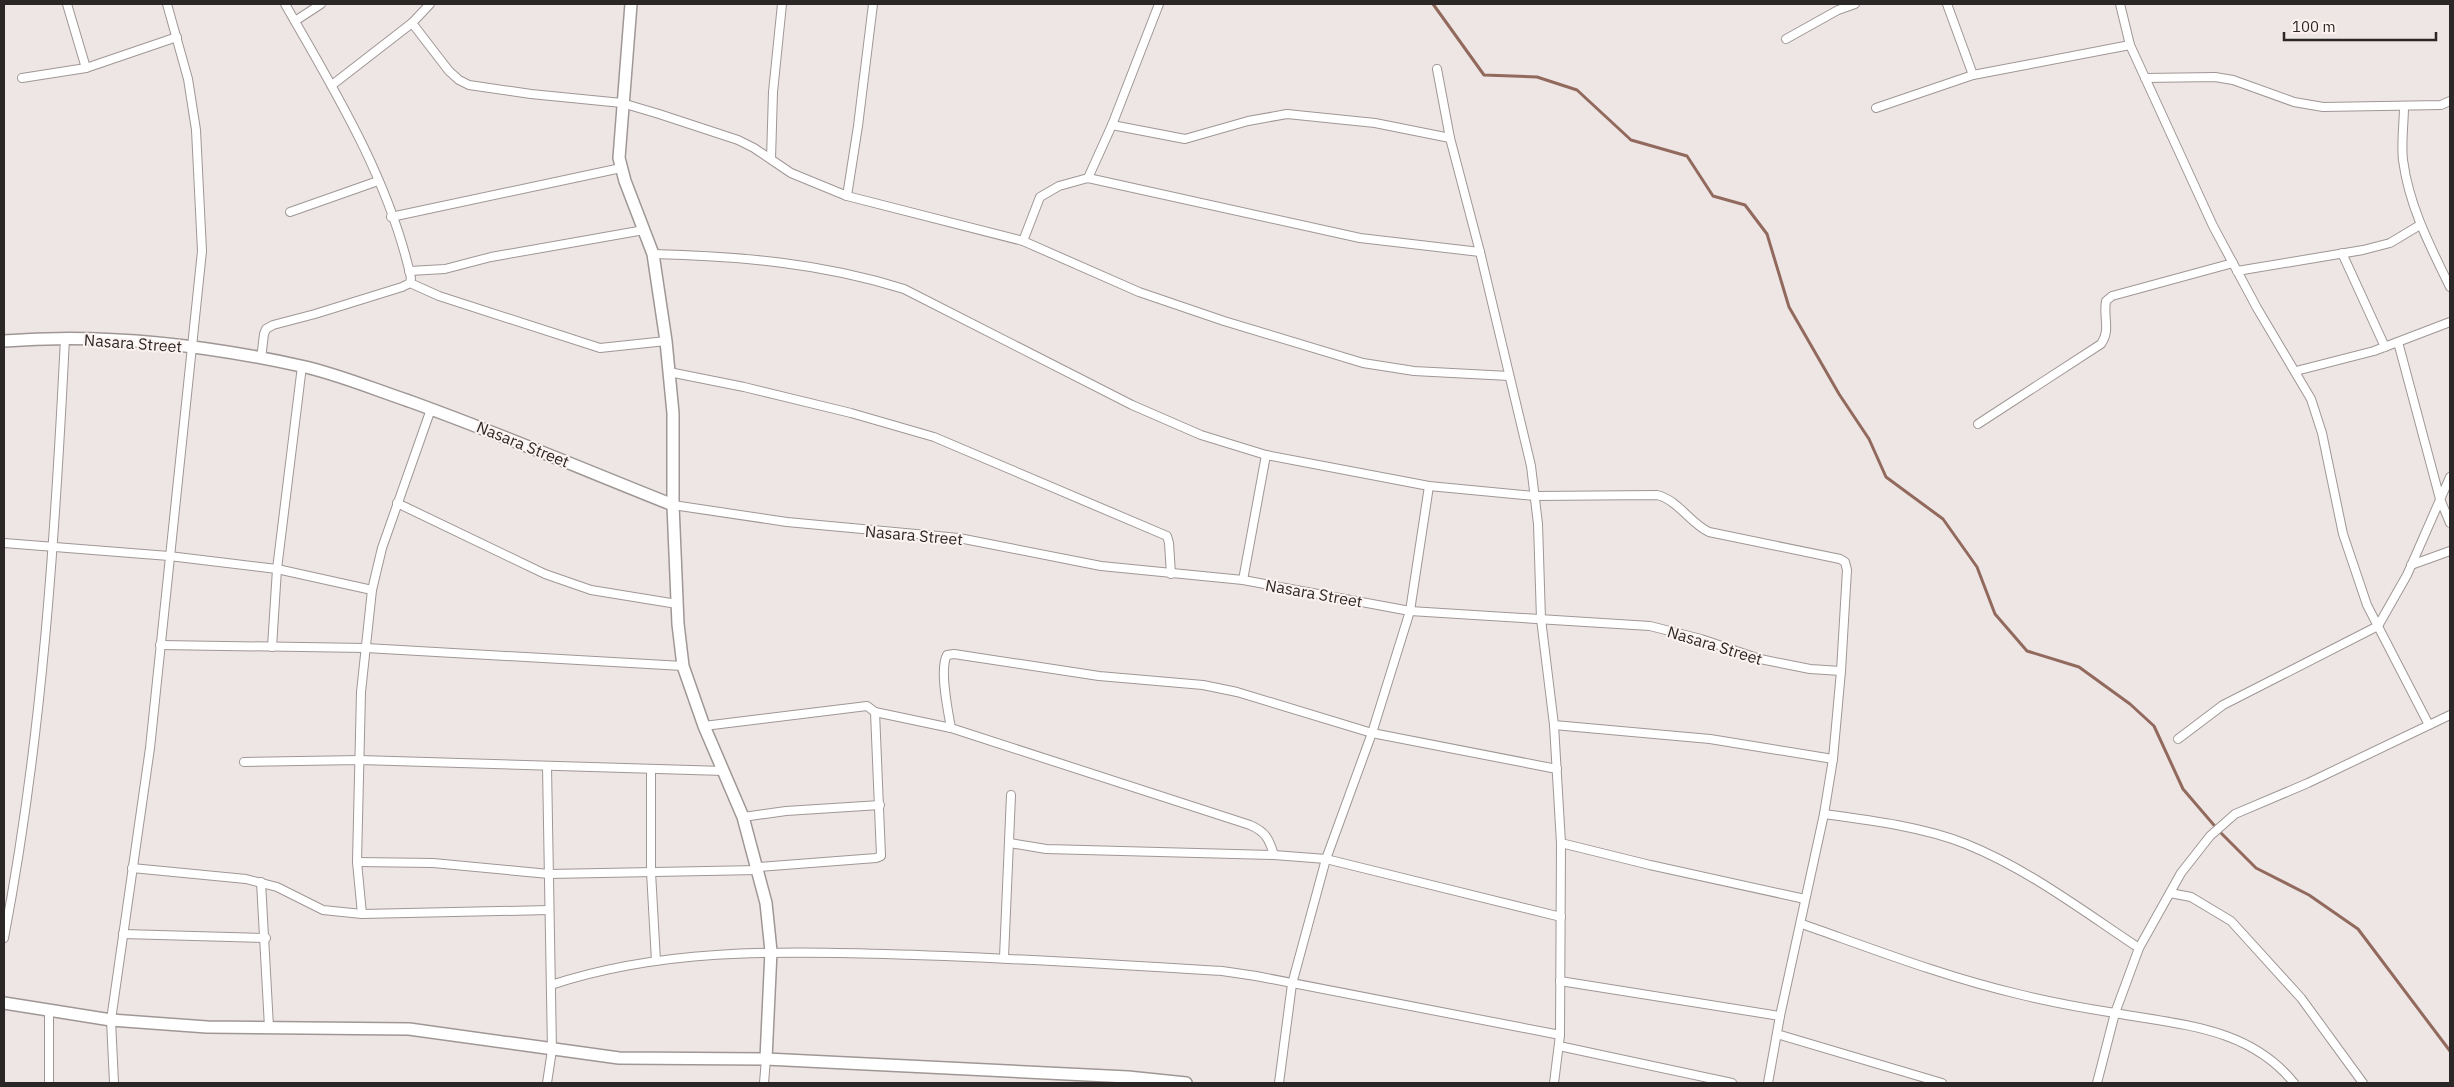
<svg xmlns="http://www.w3.org/2000/svg" width="2454" height="1087" font-family="'IBM Plex Sans',sans-serif">
  <style>
    .lines { fill: none; stroke-linecap: round; stroke-linejoin: round }
    .stream { stroke: #92695d; stroke-width: 3 }
    .street-casing { stroke: #9f9795; stroke-width: 10 }
    .secondary-casing { stroke: #9f9795; stroke-width: 14 }
    .street { stroke: #fff; stroke-width: 8 }
    .secondary { stroke: #fff; stroke-width: 11 }
    .labels { text-anchor: middle; stroke-width: 4; stroke-linejoin: round; paint-order: stroke }
    .street-label { font-size: 16px; fill: #2a2726; stroke: #fcf3f1 }
  </style>
  <rect width="100%" height="100%" fill="#eee6e4"/>
  <g class="lines">
    <!-- stream -->
    <path class="stream" d="M1433,4L1484,75L1537,77L1577,90L1631,140L1687,156L1713,196L1745,205L1767,234L1789,307L1839,394L1869,439L1886,477L1943,519L1977,567L1995,614L2027,651L2079,667L2130,704L2154,726L2183,789L2219,831L2256,868L2309,895L2358,929L2450,1051"/>
    <defs>
      <g id="street">
        <path d="M67,4L86,68"/>
        <path d="M1947,4L1973,75"/>
        <path d="M2120,4L2130,45L2213,226L2257,308L2311,399L2322,433L2343,534L2367,605L2429,725"/>
        <path d="M295,21L321,4"/>
        <path d="M412,23L449,71L459,80L469,85L531,94L622,103L659,114L738,140L754,148L791,173L847,196L1023,241L1139,292L1224,321L1363,363L1414,371L1509,376"/>
        <path d="M1786,39L1838,10L1855,4"/>
        <path d="M1437,69L1450,138L1480,252L1531,466L1538,524L1541,619L1554,725L1561,843L1560,1035L1554,1083"/>
        <path d="M22,78L86,68L177,37"/>
        <path d="M2145,78L2215,77L2233,80L2294,102L2323,107L2441,105L2450,101"/>
        <path d="M332,85L412,23L430,4"/>
        <path d="M2404,106C2404,123 2401,143 2403,160C2409,206 2430,246 2450,287"/>
        <path d="M1876,108L1973,75L2130,45"/>
        <path d="M1112,125L1185,139L1248,121L1287,114L1375,123L1450,138"/>
        <path d="M771,159L773,92L782,4"/>
        <path d="M1088,178L1112,125L1159,4"/>
        <path d="M847,196L858,126L873,4"/>
        <path d="M290,212L378,181"/>
        <path d="M391,217L621,168"/>
        <path d="M1023,241L1040,197L1059,186L1088,178L1360,238L1480,252"/>
        <path d="M2342,253L2385,347"/>
        <path d="M653,254C738,256 822,263 904,289L1132,405L1201,435L1266,455L1429,486L1535,496L1657,495C1678,500 1690,523 1709,532L1840,559L1845,562L1847,570L1841,671L1833,759L1824,814L1780,1016L1768,1083"/>
        <path d="M409,271L445,269L491,257L644,230"/>
        <path d="M2237,271L2363,250L2390,243L2420,225"/>
        <path d="M410,283L439,296L600,348L666,341"/>
        <path d="M2398,342L2440,499L2450,523"/>
        <path d="M261,359L264,334L266,329L273,325L315,314L402,287L410,283L411,278C389,179 335,91 285,4"/>
        <path d="M2296,371L2374,351L2450,322"/>
        <path d="M669,372L744,387L851,413L934,437L1167,536L1169,543L1171,574"/>
        <path d="M1978,424L2101,344C2111,330 2103,317 2106,301L2112,296L2233,263"/>
        <path d="M397,503L545,574L591,590L677,604"/>
        <path d="M673,505L787,522L959,538L1101,566L1243,580L1410,611L1650,626L1701,639L1760,659L1810,669L1841,671"/>
        <path d="M4,543L169,556L277,569L372,590"/>
        <path d="M2411,565L2450,551"/>
        <path d="M1243,580L1266,455"/>
        <path d="M160,645L366,648L683,666"/>
        <path d="M272,647L277,569L302,366"/>
        <path d="M875,712L951,728L1250,825C1266,832 1269,839 1274,855"/>
        <path d="M1554,725L1710,739L1833,759"/>
        <path d="M704,726L867,706L875,712L881,856L876,858L758,867"/>
        <path d="M951,728C948,711 939,669 947,655L954,654L1099,676L1203,685L1237,692L1372,733L1557,769"/>
        <path d="M2178,739L2223,705L2378,626L2407,575L2450,477"/>
        <path d="M244,762L360,760L724,771"/>
        <path d="M547,766L552,1050L547,1083"/>
        <path d="M651,769V872L656,961"/>
        <path d="M1824,814C1869,820 1924,827 1966,844C2028,869 2083,911 2139,948"/>
        <path d="M743,817L786,811L880,805"/>
        <path d="M1010,843L1046,849L1274,855L1326,859L1561,917"/>
        <path d="M1561,843L1650,865L1805,899"/>
        <path d="M357,862L433,863L549,874L759,870"/>
        <path d="M132,868L246,879L277,887L323,910L362,914L549,910"/>
        <path d="M261,882L269,1027"/>
        <path d="M2170,893L2191,897L2231,921L2301,998L2363,1083"/>
        <path d="M362,914L357,862L361,692L372,590L382,548L431,409"/>
        <path d="M1802,924C1873,949 1945,977 2018,994C2050,1002 2083,1008 2115,1013C2181,1025 2249,1027 2294,1083"/>
        <path d="M123,934L266,938"/>
        <path d="M4,938C42,740 55,539 65,338"/>
        <path d="M1004,957L1011,795"/>
        <path d="M1560,981L1780,1016"/>
        <path d="M551,985C660,949 772,951 885,954C997,957 1109,964 1222,971L1256,976L1560,1035"/>
        <path d="M1777,1034L1942,1083"/>
        <path d="M1559,1046L1732,1083"/>
        <path d="M49,1083V1011"/>
        <path d="M114,1083L111,1020L150,748L202,251L196,130L188,79L167,4"/>
        <path d="M764,1083L766,1059"/>
        <path d="M1279,1083L1292,984L1326,859L1372,733L1410,611L1429,486"/>
        <path d="M2097,1083L2115,1013L2139,948L2181,873L2210,836L2235,814L2308,783L2450,715"/>
      </g>
      <g id="secondary">
        <path d="M631,4L619,158L625,181L653,254L666,341L673,413V505L678,624L683,666L704,726L743,817L766,903L771,951L766,1059"/>
        <path d="M4,341C101,333 206,345 301,366C338,374 373,389 409,401C498,433 585,470 673,505"/>
        <path d="M4,1003L111,1020L207,1027L409,1029L619,1058L766,1059L1128,1077L1186,1083"/>
      </g>
    </defs>
    <!-- street casing -->
    <use href="#street" class="street-casing"/>
    <!-- secondary casing -->
    <use href="#secondary" class="secondary-casing"/>
    <!-- street -->
    <use href="#street" class="street"/>
    <!-- secondary -->
    <use href="#secondary" class="secondary"/>
  </g>
  <g class="labels">
    <!-- street labels -->
    <g class="street-label">
      <text transform="translate(133 343) rotate(4)" y="6">Nasara Street</text>
      <text transform="translate(523 444) rotate(22)" y="6">Nasara Street</text>
      <text transform="translate(914 535) rotate(5)" y="6">Nasara Street</text>
      <text transform="translate(1314 593) rotate(10)" y="6">Nasara Street</text>
      <text transform="translate(1715 645) rotate(17)" y="6">Nasara Street</text>
    </g>
  </g>
  <!-- border -->
  <rect width="2454" height="1087" fill="none" stroke="#2a2726" stroke-width="10"/>
  <!-- scale -->
  <path d="M2284 32v8h152v-8" fill="none" stroke="#2a2726" stroke-width="2.5"/>
  <text x="2292" y="32" font-size="15" fill="#2a2726" stroke="#fcf3f1" stroke-width="4" paint-order="stroke">100 m</text>
</svg>
